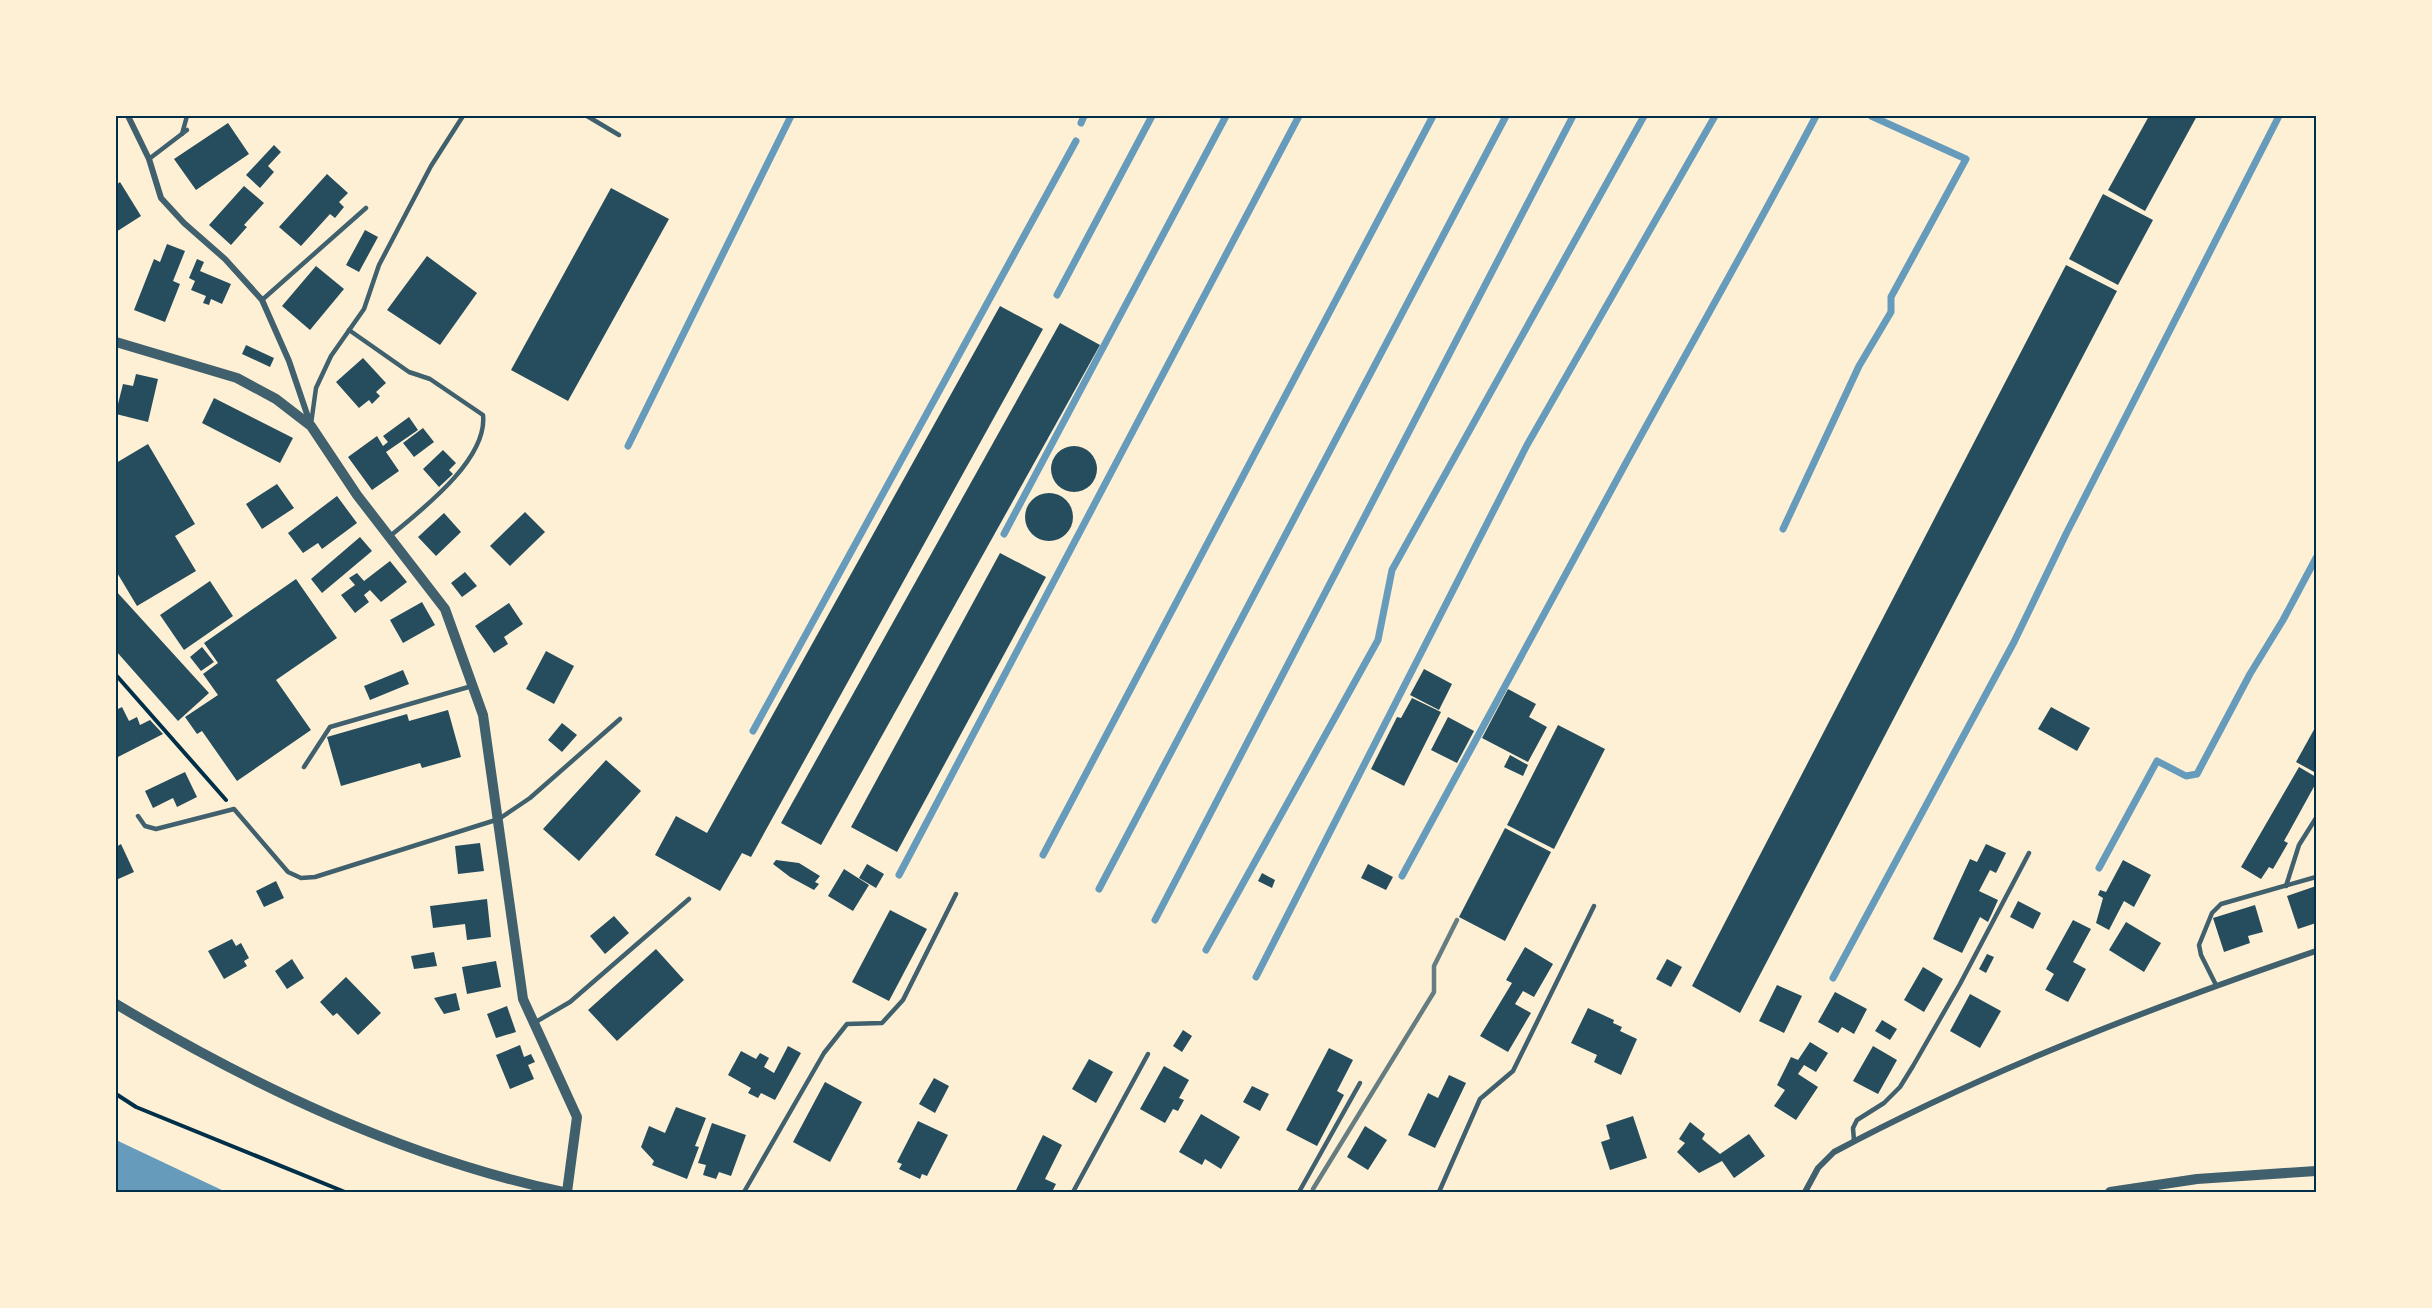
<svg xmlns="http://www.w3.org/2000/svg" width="2432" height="1308" font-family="Inter,sans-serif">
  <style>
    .water { fill: #669bbc }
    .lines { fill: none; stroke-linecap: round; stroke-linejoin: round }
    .stream { stroke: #669bbc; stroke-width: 7 }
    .building { fill: #264d5e }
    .path { stroke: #003049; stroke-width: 4 }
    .service { stroke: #3f606c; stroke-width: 4.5 }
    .minor { stroke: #3f606c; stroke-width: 6 }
    .tertiary { stroke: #3f606c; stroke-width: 10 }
    .rail { stroke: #657d81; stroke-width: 4.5 }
    .neatline { fill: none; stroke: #003049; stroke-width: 2 }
  </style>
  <rect width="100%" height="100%" fill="#fdf0d5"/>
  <!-- water -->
  <path class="water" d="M116,1140L226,1192H116Z"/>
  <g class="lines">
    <!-- stream -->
    <g class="stream">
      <path d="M1081,123L1084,116"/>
      <path d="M1057,295L1152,116"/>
      <path d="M628,446L791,116"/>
      <path d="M1783,529L1859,366L1891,312V297L1966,159L1871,116"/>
      <path d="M1004,534L1226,116"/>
      <path d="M753,731L1076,141"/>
      <path d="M1043,855L1433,116"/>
      <path d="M2099,868L2157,761L2186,776L2197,774L2250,674L2283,620L2316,558"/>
      <path d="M899,875L1299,116"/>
      <path d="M1402,876C1477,738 1551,599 1627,461C1690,346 1755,232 1816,116"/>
      <path d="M1099,889L1506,116"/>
      <path d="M1155,920L1573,116"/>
      <path d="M1206,950L1378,640L1392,570L1644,116"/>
      <path d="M1256,977L1527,445L1715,116"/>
      <path d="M1833,978L2014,642L2066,534L2279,116"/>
    </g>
  </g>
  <!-- building -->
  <g class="building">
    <path d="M2149,116H2197L2145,211L2108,190Z"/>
    <path d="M228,123L249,154L196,190L174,159Z"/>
    <path d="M274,145L281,152L268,166L274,172L260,188L246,175Z"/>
    <path d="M327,174L348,193L339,202L344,207L335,218L330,214L301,246L279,227Z"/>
    <path d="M120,182L141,216L116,232V185Z"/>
    <path d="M244,186L264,203L244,225L247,227L231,245L209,225Z"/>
    <path d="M611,188L669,219L568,401L511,370Z"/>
    <path d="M2103,194L2153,220L2118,285L2069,259Z"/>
    <path d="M365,230L378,237L359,272L346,265Z"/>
    <path d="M167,244L185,251L173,281L180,284L165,322L134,310L154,259L160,262Z"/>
    <path d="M427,256L477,293L440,345L387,310Z"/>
    <path d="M197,259L204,262L200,271L231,284L222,304L211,299L209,305L203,303L206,296L191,290L195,281L189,278Z"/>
    <path d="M2066,265L2117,291L1740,1013L1692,986Z"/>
    <path d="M316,266L344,289L310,330L282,306Z"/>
    <path d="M1000,306L1043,329L751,857L742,853L720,891L655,855L676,816L707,833Z"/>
    <path d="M1060,323L1100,345L821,845L781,823Z"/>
    <path d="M246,345L274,358L270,367L242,354Z"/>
    <path d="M363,358L386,383L376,392L380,396L372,404L369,400L359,408L336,382Z"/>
    <path d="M136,374L158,379L148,422L116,414V403L118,404L123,384L133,386Z"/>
    <path d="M214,398L293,438L280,463L202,423Z"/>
    <path d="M409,417L418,430L386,452L399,471L372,490L348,457L377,436L383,446L388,442L383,436Z"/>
    <path d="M423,428L434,442L414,457L403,443Z"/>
    <path d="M148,444L195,524L175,536L196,571L137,606L116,571V463Z"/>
    <circle cx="1074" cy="469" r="23"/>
    <path d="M443,450L456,463L449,470L453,474L439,487L423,469Z"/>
    <path d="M277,484L294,508L262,529L246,504Z"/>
    <circle cx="1049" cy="517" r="24"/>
    <path d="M337,496L357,523L322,549L318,543L303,553L288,533Z"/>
    <path d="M525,512L545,532L510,566L490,546Z"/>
    <path d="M444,513L461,532L436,556L418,537Z"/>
    <path d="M360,537L372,551L322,593L311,579Z"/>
    <path d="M1000,553L1046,577L897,852L851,827Z"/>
    <path d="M390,561L407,582L381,602L370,590L364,595L369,602L355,613L341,595L355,585L349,578L357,573L364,581Z"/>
    <path d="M465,572L477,586L462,597L451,583Z"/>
    <path d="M296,579L337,638L276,680L311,730L237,781L202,731L197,734L185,717L218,695L203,674L218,663L204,643Z"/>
    <path d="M210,581L233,616L184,650L160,615Z"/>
    <path d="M116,591L209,693L178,721L116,651Z"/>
    <path d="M422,602L435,625L403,643L390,620Z"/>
    <path d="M509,603L523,624L504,637L508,644L494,653L475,626Z"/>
    <path d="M202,647L214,662L201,671L190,657Z"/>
    <path d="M546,651L574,666L554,704L526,689Z"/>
    <path d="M1424,669L1452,684L1439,710L1410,695Z"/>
    <path d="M403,670L409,684L370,700L364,686Z"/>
    <path d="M1508,689L1536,704L1529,717L1547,727L1528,762L1482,738Z"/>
    <path d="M1412,698L1441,712L1404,786L1371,769L1397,717L1401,718Z"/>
    <path d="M122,707L129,721L137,717L140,725L150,720L163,734L116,758V710Z"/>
    <path d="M2051,707L2090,728L2077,751L2038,729Z"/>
    <path d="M448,710L461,757L422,768L420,763L341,786L327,737L407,714L409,721Z"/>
    <path d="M1448,717L1474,731L1457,763L1431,750Z"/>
    <path d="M562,723L577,735L562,752L548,740Z"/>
    <path d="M1558,725L1605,749L1554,849L1507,825Z"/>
    <path d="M2316,726V773L2296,762Z"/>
    <path d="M1510,755L1528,765L1523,776L1504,767Z"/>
    <path d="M606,760L641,791L579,861L543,829Z"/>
    <path d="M2299,767L2316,777V783L2284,841L2288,843L2273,869L2269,867L2261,879L2241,867Z"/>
    <path d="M185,772L197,797L177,807L173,798L153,808L145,791Z"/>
    <path d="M1505,828L1551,852L1505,941L1459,917Z"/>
    <path d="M480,843L484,871L458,874L455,846Z"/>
    <path d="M121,844L134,872L116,880V847Z"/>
    <path d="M1986,844L2006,853L1996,873L1990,870L1979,891L1998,900L1988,922L1980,917L1962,953L1933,939L1970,859L1977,862Z"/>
    <path d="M776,860L799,863L820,876L815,882L819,884L814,890L790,877L773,864Z"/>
    <path d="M2123,860L2151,875L2134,907L2124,901L2109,930L2096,923L2103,898L2098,895L2100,890L2106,892Z"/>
    <path d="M867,864L884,874L876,888L859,878Z"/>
    <path d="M1368,864L1393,877L1386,890L1361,878Z"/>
    <path d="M844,869L869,885L853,911L828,896Z"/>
    <path d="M1262,873L1275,880L1272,888L1258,881Z"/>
    <path d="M276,881L284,898L264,907L256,891Z"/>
    <path d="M2316,886V923L2298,929L2287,896Z"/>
    <path d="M487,899L491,937L467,940L465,924L433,928L430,906Z"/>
    <path d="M2018,901L2041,913L2033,929L2010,917Z"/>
    <path d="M2255,905L2263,932L2248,936L2250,943L2224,952L2213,918Z"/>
    <path d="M890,910L927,929L889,1001L852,982Z"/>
    <path d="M614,916L629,933L605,954L590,936Z"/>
    <path d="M2073,920L2091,929L2073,962L2086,969L2068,1002L2045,990L2054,974L2046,969Z"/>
    <path d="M2126,922L2161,943L2144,972L2109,950Z"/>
    <path d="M232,939L236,946L241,943L249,958L244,961L247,966L224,979L208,951Z"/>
    <path d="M1525,947L1553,964L1534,997L1523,991L1515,1004L1531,1013L1508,1052L1480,1036L1512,983L1506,980Z"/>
    <path d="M656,949L684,980L617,1041L588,1010Z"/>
    <path d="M434,952L437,966L414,969L411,956Z"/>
    <path d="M1987,954L1994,957L1986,973L1979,969Z"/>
    <path d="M292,959L304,978L287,989L275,971Z"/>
    <path d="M1667,959L1682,967L1671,987L1656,979Z"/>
    <path d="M496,961L501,987L467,994L462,967Z"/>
    <path d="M1923,967L1943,979L1924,1012L1904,1000Z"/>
    <path d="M346,977L381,1013L358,1035L337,1013L333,1016L320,1002Z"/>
    <path d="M1777,985L1802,996L1784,1033L1759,1021Z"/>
    <path d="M1835,992L1867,1009L1854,1034L1842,1027L1838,1033L1818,1022Z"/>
    <path d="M456,993L460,1010L444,1014L434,998Z"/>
    <path d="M1970,994L2001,1011L1980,1048L1950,1031Z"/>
    <path d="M507,1006L516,1032L496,1038L487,1014Z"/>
    <path d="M1588,1008L1614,1020L1613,1023L1622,1027L1620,1031L1637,1039L1621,1075L1594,1062L1597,1055L1571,1043Z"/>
    <path d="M1882,1020L1897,1029L1890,1040L1875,1031Z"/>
    <path d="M1183,1030L1192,1036L1182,1052L1173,1046Z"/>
    <path d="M1810,1042L1828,1053L1816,1072L1804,1065L1798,1074L1818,1087L1796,1120L1774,1106L1785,1090L1777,1085L1791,1057L1798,1060Z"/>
    <path d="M520,1045L524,1057L531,1054L535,1062L528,1065L534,1079L510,1089L496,1055Z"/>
    <path d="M788,1046L801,1053L775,1100L761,1093L758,1098L748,1093L751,1088L728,1075L741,1051L756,1059L760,1053L769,1058L764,1067L774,1073Z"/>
    <path d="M1873,1046L1897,1060L1878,1094L1853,1081Z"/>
    <path d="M1329,1048L1353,1060L1337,1091L1344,1095L1317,1146L1286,1130Z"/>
    <path d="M1089,1059L1113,1072L1096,1103L1072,1089Z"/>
    <path d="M1164,1066L1189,1080L1179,1098L1184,1100L1178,1111L1173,1109L1165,1123L1140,1109Z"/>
    <path d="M1449,1075L1466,1083L1435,1148L1408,1135L1428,1093L1438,1098Z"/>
    <path d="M934,1078L949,1086L935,1113L919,1104Z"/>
    <path d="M825,1082L862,1102L830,1162L793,1142Z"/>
    <path d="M1252,1086L1269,1094L1260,1111L1243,1102Z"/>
    <path d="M676,1107L706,1118L695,1146L699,1147L687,1179L652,1165L654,1161L641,1147L649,1126L665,1133Z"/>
    <path d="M1201,1114L1240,1137L1221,1169L1205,1159L1202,1165L1179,1152Z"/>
    <path d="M1633,1116L1647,1158L1610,1170L1601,1142L1610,1139L1606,1125Z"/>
    <path d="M918,1121L948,1135L927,1176L922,1174L920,1179L899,1169L902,1164L897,1162Z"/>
    <path d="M1690,1122L1705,1134L1702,1139L1720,1154L1749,1134L1765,1156L1734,1178L1722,1161L1699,1173L1677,1152L1685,1143L1679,1139Z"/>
    <path d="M712,1123L746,1135L731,1176L719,1172L716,1179L703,1175L706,1165L698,1163Z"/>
    <path d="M1365,1126L1387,1140L1368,1170L1347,1157Z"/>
    <path d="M1043,1135L1062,1145L1045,1179L1056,1184L1052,1192H1015Z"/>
  </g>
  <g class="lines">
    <!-- path -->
    <g class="path">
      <path d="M116,675L226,800"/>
      <path d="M116,1094L136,1107L345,1192"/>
    </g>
    <!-- service -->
    <g class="service">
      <path d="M587,116L619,135"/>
      <path d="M182,134L187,116"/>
      <path d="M149,159L187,130"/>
      <path d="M262,300L366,208"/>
      <path d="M349,330L409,372L430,379L483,415C488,460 420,511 389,537"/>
      <path d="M311,424L316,388L331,356L364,309L379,265L431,166L463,116"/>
      <path d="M304,767L330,727L472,686"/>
      <path d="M138,816L145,826L156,829L234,809L288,872L301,878L315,877L499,819L530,798L620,719"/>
      <path d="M2286,886L2299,845L2316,818"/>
      <path d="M2216,985L2201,955L2199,945L2212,913L2221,904L2316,877"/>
      <path d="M534,1023L570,1002L689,899"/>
      <path d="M1854,1141L1853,1128L1857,1120L1884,1103L1900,1087L1913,1066L1960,984L2029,853"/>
      <path d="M744,1192L824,1053L847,1024L882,1023L903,1000L956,894"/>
      <path d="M1073,1192L1148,1054"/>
      <path d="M1299,1192L1360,1083"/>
      <path d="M1439,1192L1480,1099L1513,1071L1594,906"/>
    </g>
    <!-- minor -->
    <g class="minor">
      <path d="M128,116L149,159L161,198L184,223L225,259L262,300L289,361L310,423"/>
      <path d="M1805,1192L1818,1168L1834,1152C1988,1070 2152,1007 2316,951"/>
    </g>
    <!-- tertiary -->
    <g class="tertiary">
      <path d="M116,342L237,378L276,399L311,426L357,495L445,609L483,715L523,999L577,1117L567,1192"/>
      <path d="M116,1004C255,1087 404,1158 563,1192"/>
      <path d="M2110,1192L2197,1179L2316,1171"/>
    </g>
    <!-- rail -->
    <path class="rail" d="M1313,1189L1434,992V966L1457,920"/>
  </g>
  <!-- border -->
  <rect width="2432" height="1308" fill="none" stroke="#fdf0d5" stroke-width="234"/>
  <rect x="117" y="117" width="2198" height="1074" class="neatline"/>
</svg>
